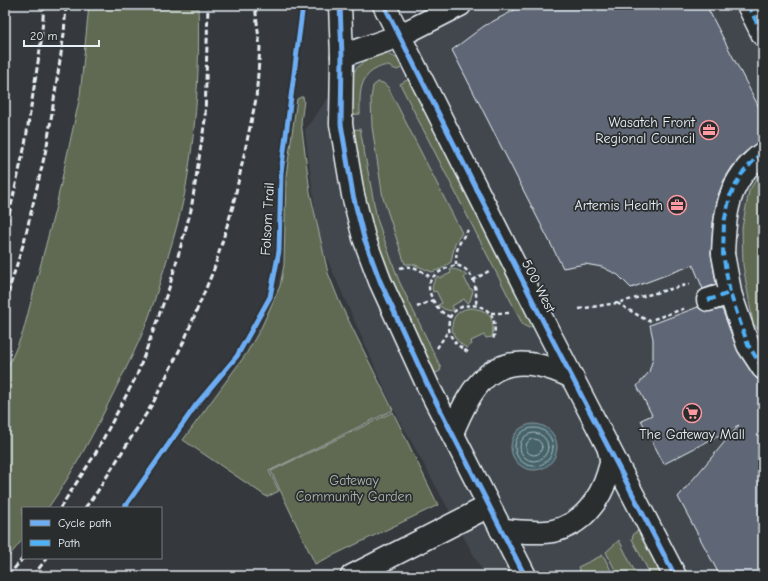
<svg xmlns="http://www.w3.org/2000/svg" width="768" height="581" font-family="'Comic Neue',sans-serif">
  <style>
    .built { fill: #42464d }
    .green { fill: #606b52; stroke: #a4aea5 }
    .water { fill: #46636a; stroke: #879ca3 }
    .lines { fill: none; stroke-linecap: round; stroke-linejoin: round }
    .shore { stroke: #a7b8bf; stroke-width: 1 }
    .building { fill: #5f6674; stroke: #e8f1f8 }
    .minor-casing { stroke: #e8f1f8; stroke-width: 25 }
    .path { stroke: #e8f1f8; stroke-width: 2.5; stroke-dasharray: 4 3; stroke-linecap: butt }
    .minor { stroke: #2a2d2e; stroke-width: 22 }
    .rail { stroke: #e8f1f8; stroke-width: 3; stroke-dasharray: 6 3; stroke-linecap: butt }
    .minor-bridge-casing { stroke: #e8f1f8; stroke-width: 25; stroke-linecap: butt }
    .minor-bridge { stroke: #2a2d2e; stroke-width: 22 }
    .quiet { stroke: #4fb1f8; stroke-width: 4; stroke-dasharray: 8 4; stroke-linecap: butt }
    .cycleway-casing { stroke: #2a2d2e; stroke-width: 8 }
    .cycleway { stroke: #6dadf4; stroke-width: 5 }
    .labels { text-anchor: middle; stroke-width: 3.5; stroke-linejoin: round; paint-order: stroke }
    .poi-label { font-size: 14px; fill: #e8f1f8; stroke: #2a2d2e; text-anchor: end }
    .street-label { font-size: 14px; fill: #e8f1f8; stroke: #2a2d2e }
    .park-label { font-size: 14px; fill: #abb5ad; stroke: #2a2d2e }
  </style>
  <rect width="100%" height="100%" fill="#35383c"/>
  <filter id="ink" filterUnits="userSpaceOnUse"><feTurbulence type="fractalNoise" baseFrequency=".025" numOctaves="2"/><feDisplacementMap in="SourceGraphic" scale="8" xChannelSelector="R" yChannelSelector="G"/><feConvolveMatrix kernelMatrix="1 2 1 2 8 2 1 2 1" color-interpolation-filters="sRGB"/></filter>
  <g filter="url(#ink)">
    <!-- built -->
    <path class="built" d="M453,5H763V576H485L394,410L319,241L305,130L331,94L370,48Z"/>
    <!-- green -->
    <g class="green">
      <path d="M89,5H198C200,61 197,118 188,174C183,210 171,247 160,282C154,302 148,322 139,341C132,357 124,372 116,388C96,429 75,470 48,508H23V539L5,561V374L23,332L56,206L80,96Z"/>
      <path d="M384,53C394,56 399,58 404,67L397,70C394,69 391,67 388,66C384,65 380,67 376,69C358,78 360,97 360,114L349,115C348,98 345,76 361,64C367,59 377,57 384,53Z"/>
      <path d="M409,79L535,325L529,328L523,325L400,84Z"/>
      <path d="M378,82L383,83L388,87L462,233L455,243L451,262L441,269L432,272L413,264H405L383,198L372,127L371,98L373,86Z"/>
      <path d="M301,97H303L304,101L301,122L310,192L328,273L340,303L393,410L269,471L279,491L267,497L183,440L246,354L261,328L280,286L284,265L286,176L297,99Z"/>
      <path d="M360,129L377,219L399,281L441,368L440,371L432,375L375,253L350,130Z"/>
      <path d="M763,168V337L753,323L743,265L742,228L749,191Z"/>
      <path d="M450,269C456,269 462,271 467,276L464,277L470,289H472L473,291L470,301L467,303L464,299L452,306L454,309L451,311L444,309L438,305L442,303L436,291L433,292C431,286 434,280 438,276L440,278L451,273Z"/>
      <path d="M471,308C491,310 495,319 492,337L486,338L484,335L471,341L472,344L467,348C446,338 447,310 471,308Z"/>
      <path d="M393,412L438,505L315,564L271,471Z"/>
      <path d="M640,530L664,576H651L632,539L634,533Z"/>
      <path d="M619,540L637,576H618L606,552Z"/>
      <path d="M603,555L614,576H582L578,567Z"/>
    </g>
    <!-- water -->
    <circle class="water" cx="534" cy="447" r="23"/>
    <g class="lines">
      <!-- shore -->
      <g class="shore">
        <circle cx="534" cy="447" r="19"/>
        <circle cx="534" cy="447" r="14"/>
        <circle cx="534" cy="447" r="8"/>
      </g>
    </g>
    <!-- building -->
    <g class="building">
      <path d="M524,5H706L763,115V141L755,144L743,154L732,167L724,180L718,195L713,223L711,253L716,284L703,289L693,265L631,288L618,275L602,267L585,264L563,268L452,50L484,26Z"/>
      <path d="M698,307L706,312L722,309L738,352L753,375L757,379L763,380V576H720L678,497L739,425L664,464L641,420L652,415L637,386L649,372L653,358V339L650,325Z"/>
    </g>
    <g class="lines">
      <defs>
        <g id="minor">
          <path d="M340,5L342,56L341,124L353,195L364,238L380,281L428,386L525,576"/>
          <path d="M384,5L546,327L675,576"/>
          <path d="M748,5L763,35"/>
          <path d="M342,56L399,36L460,5"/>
          <path d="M723,254C725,212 727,181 763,153"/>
          <path d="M729,286L730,293L748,345L763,368"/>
          <path d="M708,300L730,293"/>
          <path d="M452,433C468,394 487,355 537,365C549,367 561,372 572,377"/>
          <path d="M501,530C518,531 537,534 553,531C582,525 600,500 608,474C609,470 611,465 611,462C611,458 610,453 609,450"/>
          <path d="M352,576L489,506"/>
        </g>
      </defs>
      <!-- minor casing -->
      <use href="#minor" class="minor-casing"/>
      <!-- path -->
      <g class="path">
        <path d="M456,265C456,248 458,244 468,230"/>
        <path d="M400,268C413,264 421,270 431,278"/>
        <path d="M473,280L489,271"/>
        <path d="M617,303L648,321L686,308"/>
        <path d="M417,307L433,300"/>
        <path d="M579,309L617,303L690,284"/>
        <path d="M491,313H510"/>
        <path d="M450,317C441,313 436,307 432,298C424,281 433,275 447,268C451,267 455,264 459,266C475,271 477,291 476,305"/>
        <path d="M437,348L449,330"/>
        <path d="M468,352C458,346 451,341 449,329C443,297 506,294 493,340"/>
      </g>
      <!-- minor -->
      <use href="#minor" class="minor"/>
      <!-- rail -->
      <g class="rail">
        <path d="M5,232L25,145L41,43L44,5"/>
        <path d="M5,302L24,242L47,145L64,34L66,5"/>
        <path d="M60,508L94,456L137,375L169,288L191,210L205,120L208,5"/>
        <path d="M85,508L97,492L153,403L184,341L214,269L233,206L256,99L260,48L255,5"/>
        <path d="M8,576L23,558"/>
        <path d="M33,576L47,558"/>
      </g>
      <defs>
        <path id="minor-bridge" d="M723,254L729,286"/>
      </defs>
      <!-- minor-bridge casing -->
      <use href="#minor-bridge" class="minor-bridge-casing"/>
      <!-- minor-bridge -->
      <use href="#minor-bridge" class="minor-bridge"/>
      <!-- quiet -->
      <g class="quiet">
        <path d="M748,5L763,35"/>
        <path d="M763,153L756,158L741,175L730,196L724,223L723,254L730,293L748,345L763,368"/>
        <path d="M708,300L730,293"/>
      </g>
      <defs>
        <g id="cycleway">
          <path d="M340,5L342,56L341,124L353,195L364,238L380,281L428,386L525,576"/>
          <path d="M384,5L546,327L675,576"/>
          <path d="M124,508L196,405L237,356L270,297L279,251L281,173L303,5"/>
        </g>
      </defs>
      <!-- cycleway casing -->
      <use href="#cycleway" class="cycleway-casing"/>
      <!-- cycleway -->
      <use href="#cycleway" class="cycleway"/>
    </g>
  </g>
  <!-- icons -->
  <defs>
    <symbol id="office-ring" viewBox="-11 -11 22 22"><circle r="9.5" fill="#2a2d2e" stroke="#ff9aa2" stroke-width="1.5"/><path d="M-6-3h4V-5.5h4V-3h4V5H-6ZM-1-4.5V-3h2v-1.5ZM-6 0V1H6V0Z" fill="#ff9aa2"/></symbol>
    <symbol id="supermarket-ring" viewBox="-11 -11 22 22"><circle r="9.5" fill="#2a2d2e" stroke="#ff9aa2" stroke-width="1.5"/><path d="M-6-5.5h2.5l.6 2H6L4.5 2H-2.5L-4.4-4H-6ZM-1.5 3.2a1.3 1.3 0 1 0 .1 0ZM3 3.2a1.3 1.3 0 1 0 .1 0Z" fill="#ff9aa2"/></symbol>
  </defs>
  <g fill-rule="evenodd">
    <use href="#office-ring" x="698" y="119" width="22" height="22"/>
    <use href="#office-ring" x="666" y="194" width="22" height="22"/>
    <use href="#supermarket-ring" x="681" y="402" width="22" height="22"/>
  </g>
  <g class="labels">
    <!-- poi labels -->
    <g class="poi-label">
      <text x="695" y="127">Wasatch Front<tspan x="695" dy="16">Regional Council</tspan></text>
      <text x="663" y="210">Artemis Health</text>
      <text x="692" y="439" text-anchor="middle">The Gateway Mall</text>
    </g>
    <!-- street labels -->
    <g class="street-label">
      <text transform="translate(267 219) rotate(-87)" y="5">Folsom Trail</text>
      <text transform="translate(539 286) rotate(63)" y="5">500 West</text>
    </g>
    <!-- park labels -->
    <g class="park-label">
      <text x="354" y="485">Gateway<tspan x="354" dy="16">Community Garden</tspan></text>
    </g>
  </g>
  <!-- margin -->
  <rect width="768" height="581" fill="none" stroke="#2a2d2e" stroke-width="20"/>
  <rect x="10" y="10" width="748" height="561" fill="none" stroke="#e8f1f8" stroke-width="1.5" filter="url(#ink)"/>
  <!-- legend -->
  <rect x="22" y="507" width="140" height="52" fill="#2a2d2e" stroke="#767b7f"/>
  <rect x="30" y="520" width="20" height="6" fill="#6dadf4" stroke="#767b7f"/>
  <text x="58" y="527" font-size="12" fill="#e8f1f8">Cycle path</text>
  <rect x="30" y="540" width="20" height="6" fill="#4fb1f8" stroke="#767b7f"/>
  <text x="58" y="547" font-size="12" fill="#e8f1f8">Path</text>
  <!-- scale -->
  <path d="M24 40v6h75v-6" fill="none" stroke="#e8f1f8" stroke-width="2"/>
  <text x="30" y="40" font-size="12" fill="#e8f1f8" stroke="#2a2d2e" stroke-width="3" paint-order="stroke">20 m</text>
</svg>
